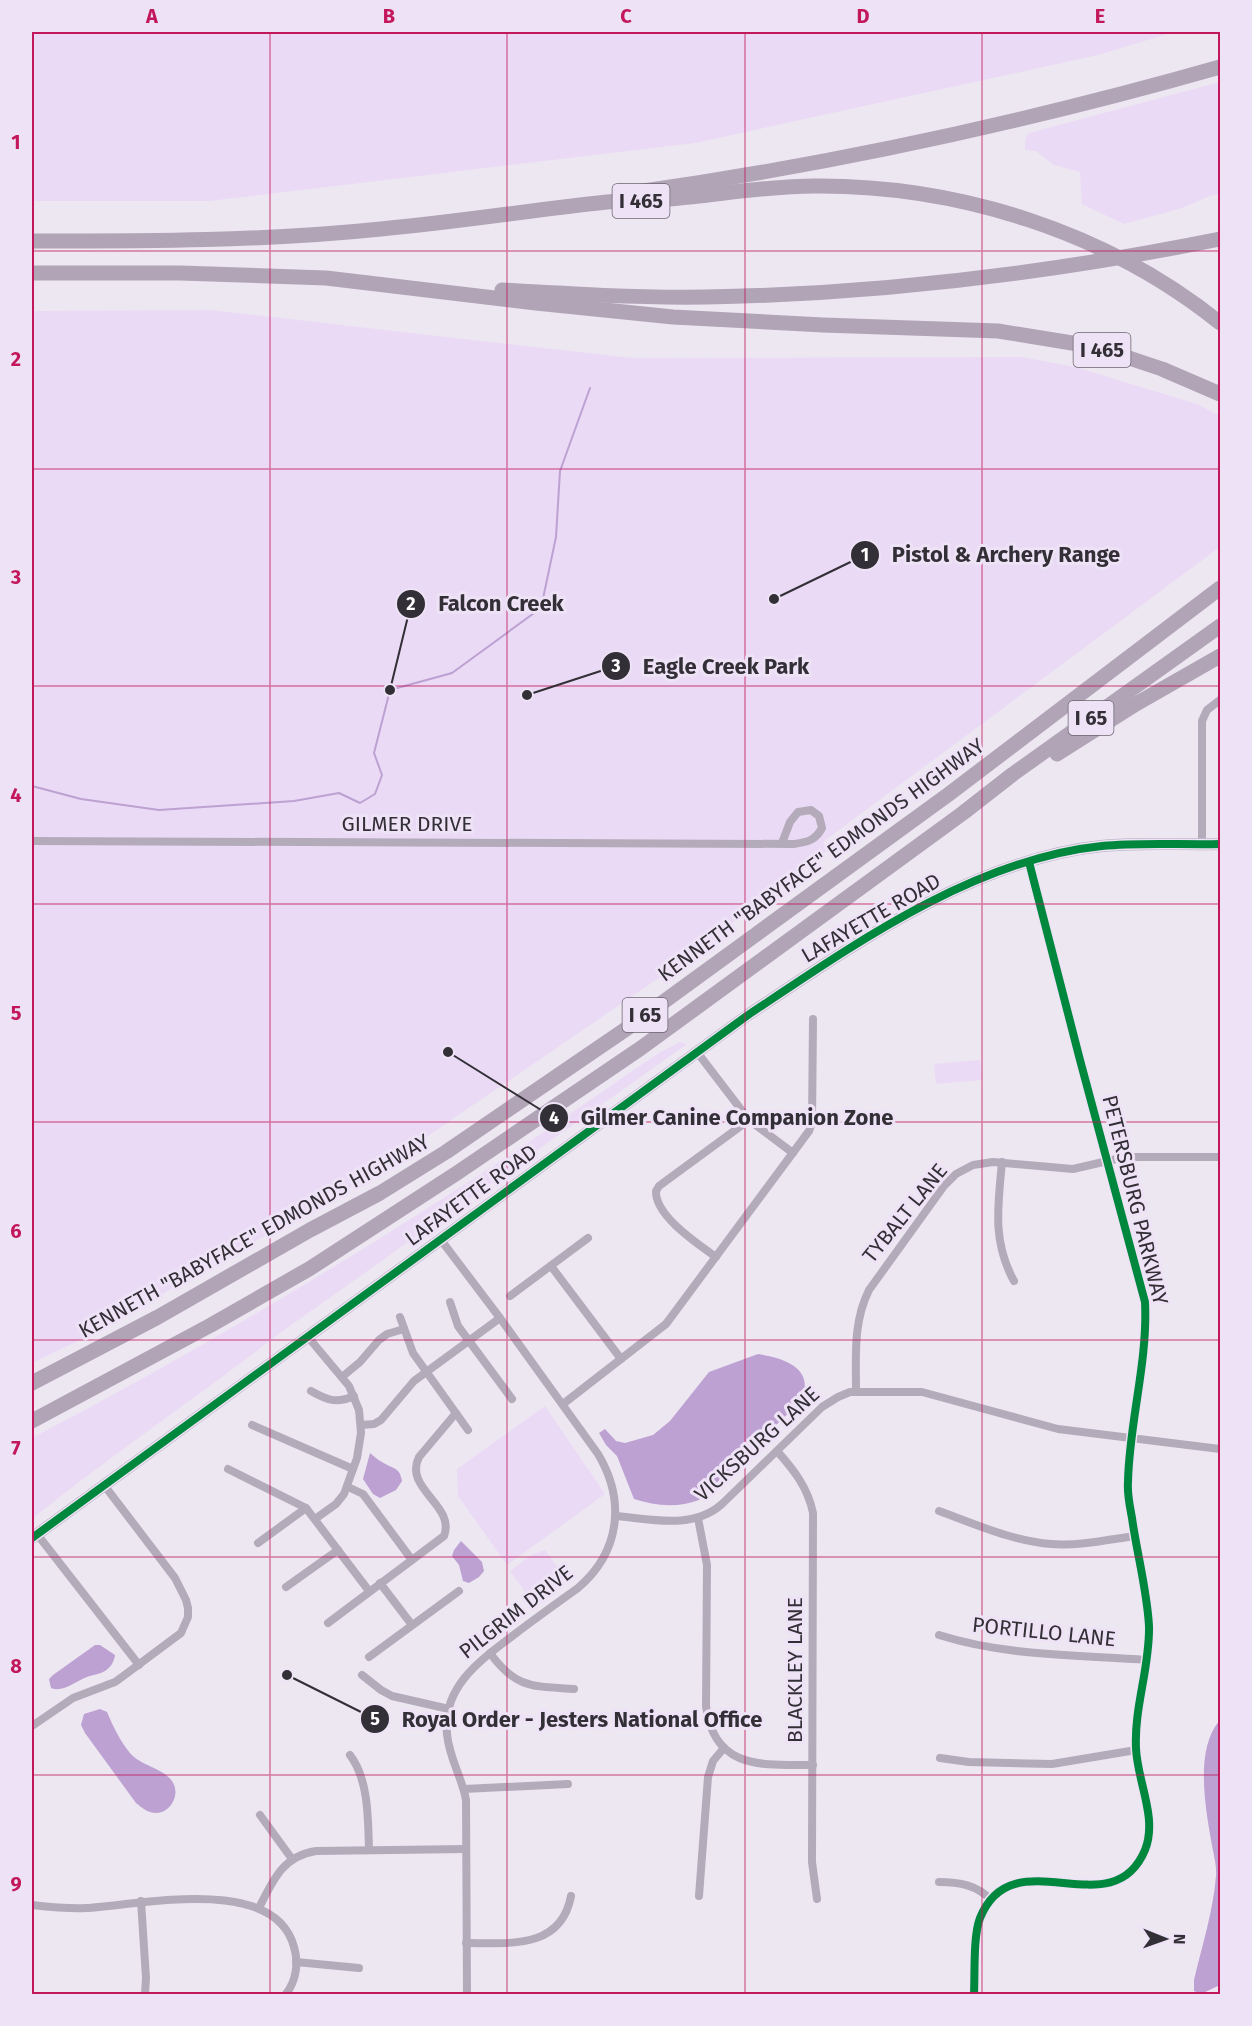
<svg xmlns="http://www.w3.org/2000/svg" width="1252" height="2026" font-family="'Fira Sans',sans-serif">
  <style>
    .green { fill: #eadaf5 }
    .water { fill: #bda1d2 }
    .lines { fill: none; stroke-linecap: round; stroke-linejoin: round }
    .stream { stroke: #bda1d2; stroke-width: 2 }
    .street { stroke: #b3abba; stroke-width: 8 }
    .secondary { stroke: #b2aaba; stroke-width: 12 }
    .highway { stroke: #b1a4b6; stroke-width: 15 }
    .cycleway-casing { stroke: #eee3f6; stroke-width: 11 }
    .cycleway { stroke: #00873e; stroke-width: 8 }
    .grid { fill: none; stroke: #c2185b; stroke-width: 1.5; stroke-opacity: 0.55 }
    .labels { text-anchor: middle; stroke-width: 6; stroke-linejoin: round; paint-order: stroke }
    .shield { fill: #eee3f6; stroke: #6b6570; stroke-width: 1.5 }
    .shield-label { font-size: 20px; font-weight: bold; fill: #332f36 }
    .street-label { font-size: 21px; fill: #332f36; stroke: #eee3f6 }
    .leader { fill: none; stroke: #332f36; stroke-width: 2 }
    .callout-dot { fill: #332f36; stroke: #eee3f6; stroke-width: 2 }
    .mark-label { font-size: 18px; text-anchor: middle; font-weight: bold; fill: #fff }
    .callout-label { font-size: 22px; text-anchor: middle; font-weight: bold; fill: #332f36; stroke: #eee3f6; stroke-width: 6; stroke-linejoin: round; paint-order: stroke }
    .neatline { fill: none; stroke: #c2185b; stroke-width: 2 }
    .grid-label { font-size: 20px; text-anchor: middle; font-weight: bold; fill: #c2185b }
  </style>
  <rect width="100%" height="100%" fill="#ede7f2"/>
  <!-- green -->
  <g class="green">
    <path d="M32,32H1174L1098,55L695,143L209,201H32Z"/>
    <path d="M1220,82V194L1212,195L1182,208L1124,224L1082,204L1080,172L1054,165L1036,151L1025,150V139L1029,133Z"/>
    <path d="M209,310L632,358L1022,357L1075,367L1197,404L1220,416V547L823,842L828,850L765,894L710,943L362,1181L86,1337L32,1363V311Z"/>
    <path d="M680,1042L687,1044L280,1333C198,1397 112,1454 32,1519V1438C184,1359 331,1271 475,1178C537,1138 598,1094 659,1053Z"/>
    <path d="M980,1060L982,1080L936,1084L934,1064Z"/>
    <path d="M545,1406L605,1494L507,1565L458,1496L457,1469Z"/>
    <path d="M545,1550L564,1576L530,1598L510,1571L530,1556Z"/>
  </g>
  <!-- water -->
  <g class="water">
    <path d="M758,1354C784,1358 816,1368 801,1401L699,1500C678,1508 655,1506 634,1499L617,1456L606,1445L599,1433L605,1429L616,1441L625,1443L653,1435L670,1421L709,1372Z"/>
    <path d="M370,1453C374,1456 378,1460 382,1462C393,1469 400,1467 402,1481L396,1490L380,1498L373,1494L363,1479Z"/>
    <path d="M461,1541L482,1562L484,1571L479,1577L469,1583L463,1581L459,1565L452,1556L454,1550Z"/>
    <path d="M95,1645H100L115,1655C114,1662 111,1667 105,1671C100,1674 92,1675 87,1677C76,1681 63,1693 51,1688L49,1679L53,1675Z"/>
    <path d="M100,1709L107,1712C113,1726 120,1741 130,1753C141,1766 163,1768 172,1781C181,1794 171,1812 157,1813C148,1813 142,1808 136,1803L85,1733L81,1725L84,1714Z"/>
    <path d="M1220,1720V1985L1201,1994L1194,1991V1980C1202,1946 1213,1912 1216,1876C1217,1865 1213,1852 1211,1840C1205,1805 1195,1748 1220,1720Z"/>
  </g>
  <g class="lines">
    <!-- stream -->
    <path class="stream" d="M32,786L81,799L159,810L294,801L339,793L360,803L375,794L382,775L374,753L390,690L452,673L541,608L556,537L560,471L590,388"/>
    <!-- street -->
    <g class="street">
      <path d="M32,841L794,844C807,842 815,841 822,828L819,816L811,810L798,812L790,822L782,843"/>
      <path d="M1202,844V721L1207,710L1220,700"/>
      <path d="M697,1052L749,1120L793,1153"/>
      <path d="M1002,1162C998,1206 992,1241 1014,1281"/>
      <path d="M441,1240L500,1318L598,1454C626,1501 620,1552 578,1588C557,1603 536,1618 515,1634C481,1660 442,1686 447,1734C449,1758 462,1777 466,1800L467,1994"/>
      <path d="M716,1257C698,1244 655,1216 656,1191L659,1186L749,1120"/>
      <path d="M551,1266L621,1359"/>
      <path d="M510,1296L588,1238"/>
      <path d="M450,1302L458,1326L512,1399"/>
      <path d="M400,1317L413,1353L468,1430"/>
      <path d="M308,1337L349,1386L359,1410L361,1433L357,1458L344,1494L336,1504L315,1519"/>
      <path d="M342,1377L360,1362L379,1340L387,1334L404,1329"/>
      <path d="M311,1391C327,1400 336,1404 354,1396"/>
      <path d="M856,1391C856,1356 853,1322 869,1290L944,1186L956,1174L973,1165L993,1162L1073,1169L1125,1157H1220"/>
      <path d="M563,1404L666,1324L809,1131L812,1123L813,1019"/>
      <path d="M252,1425L353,1469"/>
      <path d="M361,1425L374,1424L381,1420L414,1381L500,1318"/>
      <path d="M777,1451C794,1470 808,1488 813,1513L812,1862L817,1899"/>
      <path d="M228,1469L306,1508L369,1591"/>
      <path d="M348,1487L363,1494L412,1560"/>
      <path d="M939,1511C975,1524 1012,1541 1051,1544C1079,1546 1107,1540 1135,1536"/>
      <path d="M616,1516C651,1519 693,1530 722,1504L822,1407L838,1397L850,1392H922L1058,1429L1220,1449"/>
      <path d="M698,1518L707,1565L706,1706C714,1770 762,1765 813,1765"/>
      <path d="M37,1534L139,1665"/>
      <path d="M258,1543L306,1508"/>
      <path d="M380,1583L412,1625"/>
      <path d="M286,1587L338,1550"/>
      <path d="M328,1623L444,1536C456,1505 403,1489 419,1457L456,1413"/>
      <path d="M939,1635C1005,1656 1077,1655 1146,1660"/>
      <path d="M490,1653C516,1689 533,1686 574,1689"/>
      <path d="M369,1657L459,1591"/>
      <path d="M362,1675L381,1690L392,1696L449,1709"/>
      <path d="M32,1726L73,1698L115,1682L122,1677L181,1633L188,1617V1608L186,1600L175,1578L104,1485"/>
      <path d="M350,1755C369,1780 368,1820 369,1850"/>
      <path d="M940,1758L969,1762L1052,1764L1136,1750"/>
      <path d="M464,1789L568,1784"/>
      <path d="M260,1815L292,1859"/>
      <path d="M939,1882C959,1882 977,1885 991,1900"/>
      <path d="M699,1896L708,1777L713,1761L724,1748"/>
      <path d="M141,1901L146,1978L145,1994"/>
      <path d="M32,1905C50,1907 68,1909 86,1908C140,1905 275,1874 294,1947C299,1963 296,1981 286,1994"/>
      <path d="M259,1908C273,1880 283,1856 316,1851L466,1849"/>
      <path d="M466,1943C508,1943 561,1950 571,1896"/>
      <path d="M296,1962L359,1968"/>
      <path d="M974,1994C975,1974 973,1936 980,1918C1013,1836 1112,1929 1145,1850C1158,1818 1137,1781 1136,1748C1134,1707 1150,1667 1149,1626C1147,1590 1137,1554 1132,1518C1130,1507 1127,1494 1128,1482C1129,1423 1148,1362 1145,1302L1080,1060L1029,862"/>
    </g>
    <!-- secondary -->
    <path class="secondary" d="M32,1538L748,1015C853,945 974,859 1102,846C1141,842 1181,845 1220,844"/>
    <!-- highway -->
    <g class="highway">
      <path d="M637,192C834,164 1030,121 1220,67"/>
      <path d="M32,241C148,241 265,241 381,229C457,222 532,210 607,202C627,200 648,201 668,199C717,195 765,186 815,186C959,185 1107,232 1220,323"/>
      <path d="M32,273H180L326,278L536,303L673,317L823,325L998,331L1072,343L1132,359L1162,369L1220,394"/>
      <path d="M502,290C570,294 638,298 706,297C879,294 1051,273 1220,239"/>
      <path d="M1057,754L1136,704L1220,656"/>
      <path d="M32,1383L158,1317L310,1230L380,1193L446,1152L629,1027L758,933L949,794L1220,588"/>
      <path d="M32,1421L211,1325L309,1269L457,1173L641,1048L963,813L1013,774L1220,626"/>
    </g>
    <defs>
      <g id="cycleway">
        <path d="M32,1538L748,1015C853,945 974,859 1102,846C1141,842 1181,845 1220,844"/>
        <path d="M974,1994C975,1974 973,1936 980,1918C1013,1836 1112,1929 1145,1850C1158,1818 1137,1781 1136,1748C1134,1707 1150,1667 1149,1626C1147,1590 1137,1554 1132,1518C1130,1507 1127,1494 1128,1482C1129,1423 1148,1362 1145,1302L1080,1060L1029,862"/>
      </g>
    </defs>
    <!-- cycleway casing -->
    <use href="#cycleway" class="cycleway-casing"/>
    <!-- cycleway -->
    <use href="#cycleway" class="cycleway"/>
  </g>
  <!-- grid -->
  <path class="grid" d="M270,32V1994M507,32V1994M745,32V1994M982,32V1994M32,251H1220M32,469H1220M32,686H1220M32,904H1220M32,1122H1220M32,1340H1220M32,1557H1220M32,1775H1220"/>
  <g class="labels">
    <!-- shield labels -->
    <g class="shield">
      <rect x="612.5" y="184" width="57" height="34" rx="4.5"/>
      <rect x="1073.5" y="333" width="57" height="34" rx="4.5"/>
      <rect x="1068.5" y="701" width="45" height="34" rx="4.5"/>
      <rect x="622.5" y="998" width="45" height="34" rx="4.5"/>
    </g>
    <g class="shield-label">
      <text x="641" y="208">I 465</text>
      <text x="1102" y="357">I 465</text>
      <text x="1091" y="725">I 65</text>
      <text x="645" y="1022">I 65</text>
    </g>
    <!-- street labels -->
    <g class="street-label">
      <text x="407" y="831">GILMER DRIVE</text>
      <text transform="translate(821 860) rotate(-36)" y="7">KENNETH "BABYFACE" EDMONDS HIGHWAY</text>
      <text transform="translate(871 918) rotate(-30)" y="7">LAFAYETTE ROAD</text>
      <text transform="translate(471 1195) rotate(-36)" y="7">LAFAYETTE ROAD</text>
      <text transform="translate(1135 1200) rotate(76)" y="7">PETERSBURG PARKWAY</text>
      <text transform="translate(905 1213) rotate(-51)" y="7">TYBALT LANE</text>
      <text transform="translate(254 1236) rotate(-29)" y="7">KENNETH "BABYFACE" EDMONDS HIGHWAY</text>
      <text transform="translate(757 1444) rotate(-42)" y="7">VICKSBURG LANE</text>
      <text transform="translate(516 1612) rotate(-38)" y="7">PILGRIM DRIVE</text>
      <text transform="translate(1044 1632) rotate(6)" y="7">PORTILLO LANE</text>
      <text transform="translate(795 1670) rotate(-90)" y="7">BLACKLEY LANE</text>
    </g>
  </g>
  <!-- callouts -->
  <path class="leader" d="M774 599L865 555M390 690L411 604M527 695L616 666M448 1052L554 1118M287 1675L375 1719"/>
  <g class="callout-dot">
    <circle cx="774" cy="599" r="6"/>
    <circle cx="390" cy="690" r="6"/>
    <circle cx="527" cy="695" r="6"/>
    <circle cx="448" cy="1052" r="6"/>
    <circle cx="287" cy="1675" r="6"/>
    <circle cx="865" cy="555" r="15"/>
    <circle cx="411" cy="604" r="15"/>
    <circle cx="616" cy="666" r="15"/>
    <circle cx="554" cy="1118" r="15"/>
    <circle cx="375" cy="1719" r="15"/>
  </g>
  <g class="mark-label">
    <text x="865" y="561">1</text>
    <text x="411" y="610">2</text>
    <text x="616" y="672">3</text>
    <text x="554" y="1124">4</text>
    <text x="375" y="1725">5</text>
  </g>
  <g class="callout-label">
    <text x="1006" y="562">Pistol &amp; Archery Range</text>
    <text x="501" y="611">Falcon Creek</text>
    <text x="726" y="674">Eagle Creek Park</text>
    <text x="737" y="1125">Gilmer Canine Companion Zone</text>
    <text x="582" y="1727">Royal Order - Jesters National Office</text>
  </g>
  <!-- border -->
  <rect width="1252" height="2026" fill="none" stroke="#eee3f6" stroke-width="66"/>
  <!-- north arrow -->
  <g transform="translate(1165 1939) rotate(91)" stroke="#eee3f6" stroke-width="4.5" paint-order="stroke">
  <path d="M0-4.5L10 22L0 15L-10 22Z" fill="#332f36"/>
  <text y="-9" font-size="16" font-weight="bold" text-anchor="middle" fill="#332f36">N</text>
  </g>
  <rect x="33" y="33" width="1186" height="1960" class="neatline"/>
  <g class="grid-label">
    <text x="152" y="23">A</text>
    <text x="389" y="23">B</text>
    <text x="626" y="23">C</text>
    <text x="863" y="23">D</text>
    <text x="1100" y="23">E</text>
    <text x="16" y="149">1</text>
    <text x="16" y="366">2</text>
    <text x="16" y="584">3</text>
    <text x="16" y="802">4</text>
    <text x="16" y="1020">5</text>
    <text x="16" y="1238">6</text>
    <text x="16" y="1455">7</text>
    <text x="16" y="1673">8</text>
    <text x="16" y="1891">9</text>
  </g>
</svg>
